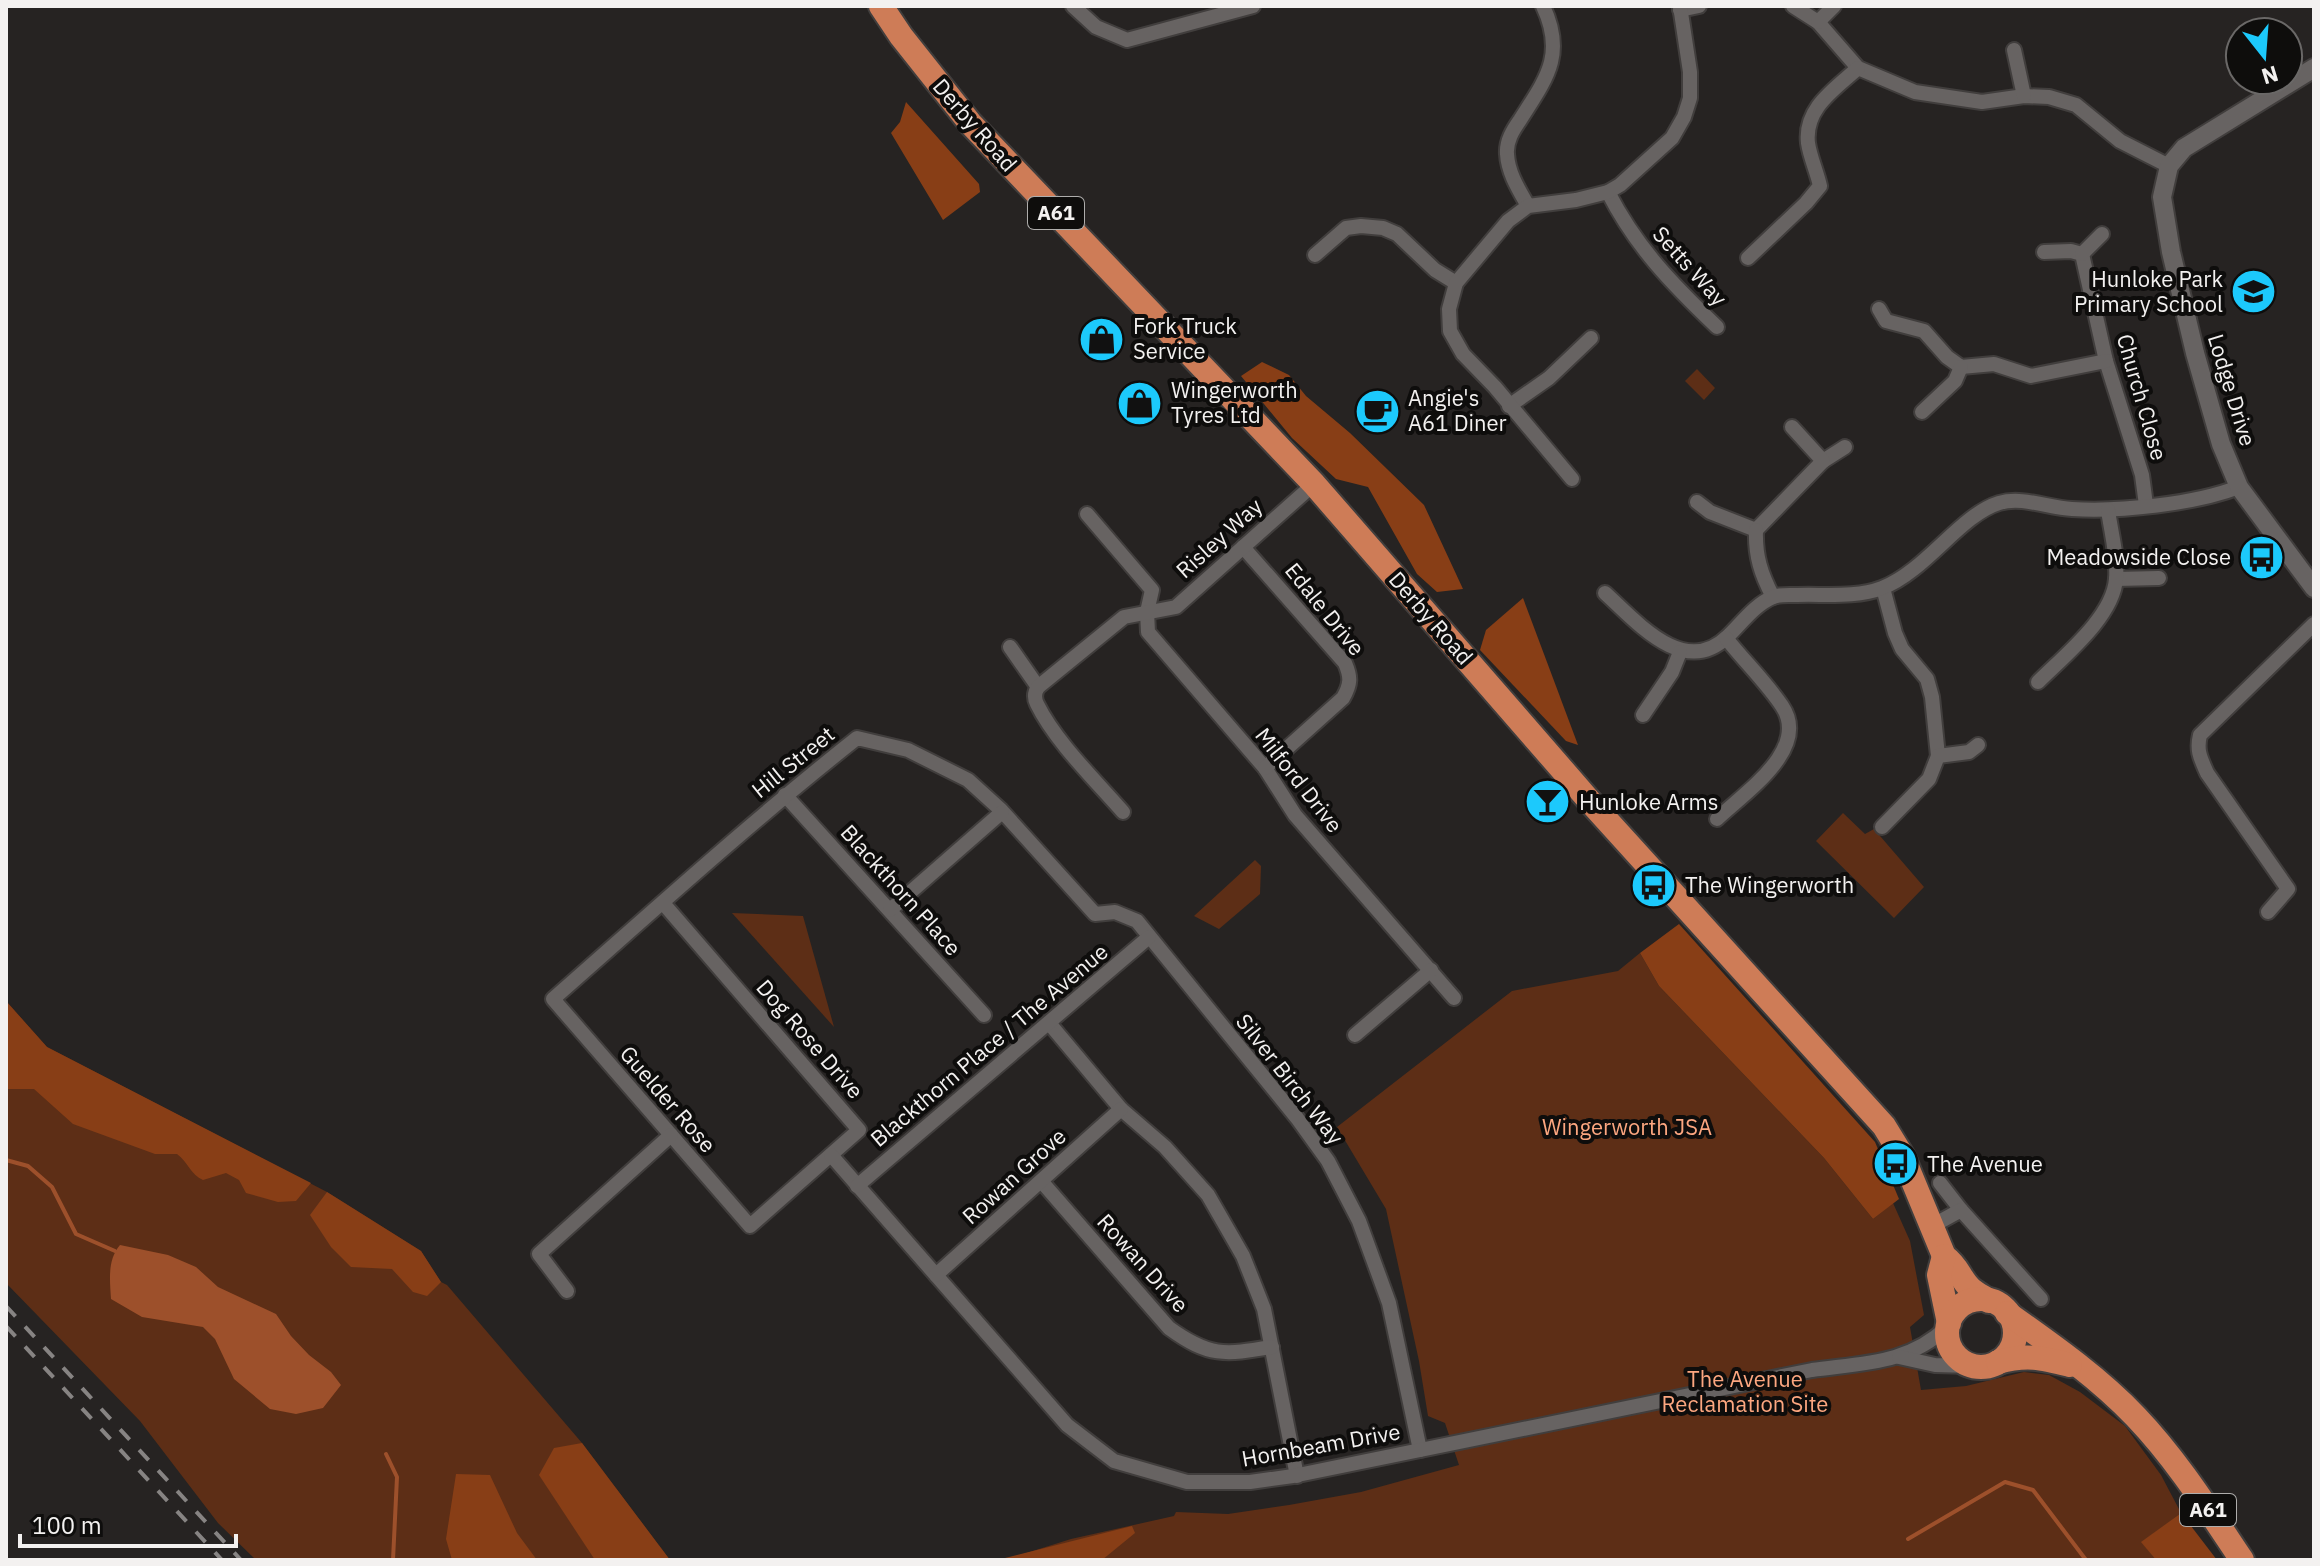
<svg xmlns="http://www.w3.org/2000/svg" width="2320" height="1566" font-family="'IBM Plex Sans',sans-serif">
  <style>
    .green { fill: #5d2e16 }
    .forest { fill: #883e16 }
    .water { fill: #9d502b }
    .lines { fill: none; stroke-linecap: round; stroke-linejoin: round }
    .stream { stroke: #9d502b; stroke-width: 4 }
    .minor-casing { stroke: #413e3d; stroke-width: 18 }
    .tertiary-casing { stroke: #413e3d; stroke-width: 22 }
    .trunk-casing { stroke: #413e3d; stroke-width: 28 }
    .minor { stroke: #676362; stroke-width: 14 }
    .tertiary { stroke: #676362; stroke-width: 18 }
    .trunk { stroke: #ce7c57; stroke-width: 24 }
    .rail { stroke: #878483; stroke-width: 4; stroke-dasharray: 14 14; stroke-linecap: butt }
    .labels { text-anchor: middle; stroke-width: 8; stroke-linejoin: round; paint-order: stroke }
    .shield { fill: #0e0d0c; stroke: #aeadac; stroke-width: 2 }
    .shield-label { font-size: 20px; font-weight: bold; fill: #f3f1f0 }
    .street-label { font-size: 22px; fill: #f3f1f0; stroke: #0e0d0c }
    .poi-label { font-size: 22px; fill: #f3f1f0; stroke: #0e0d0c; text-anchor: start }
    .park-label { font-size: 22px; fill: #fda780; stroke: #0e0d0c }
  </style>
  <rect width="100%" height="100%" fill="#262322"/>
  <!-- green -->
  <g class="green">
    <path d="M1697,369L1715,388L1704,400L1685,381Z"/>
    <path d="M1843,813L1865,834L1874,829L1924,887L1894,918L1816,841Z"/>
    <path d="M1255,860L1261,866L1260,894L1219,929L1194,916Z"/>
    <path d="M732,913L803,916L834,1027Z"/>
    <path d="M1640,953L1659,986L1824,1158L1873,1219L1893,1203L1910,1241L1924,1315L1910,1327L1921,1390L1966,1386L2024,1372L2049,1375L2080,1392L2125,1426L2161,1475L2181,1513L2142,1542L2156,1560H1004L1071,1539L1174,1516L1176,1512L1228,1514L1289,1505L1361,1492L1459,1465L1445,1423L1428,1416L1419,1361L1386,1209L1337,1127L1512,991L1618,971Z"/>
    <path d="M6,1001L47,1047L327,1192L421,1251L441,1282L447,1285L582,1443L670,1560H256L218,1523L140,1421L6,1283Z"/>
  </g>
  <!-- forest -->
  <g class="forest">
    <path d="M906,102L979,184L980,192L943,220L891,133L900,122Z"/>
    <path d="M1262,362L1289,375L1306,396L1350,433L1424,505L1463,589L1437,592L1417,574L1368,487L1336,479L1292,438L1241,376Z"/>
    <path d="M1523,598L1578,745L1566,741L1480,650L1486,630Z"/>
    <path d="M1679,924L1875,1142L1899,1199L1873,1219L1824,1158L1659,986L1640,953Z"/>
    <path d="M6,1001L47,1047L311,1183L296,1201L278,1202L246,1193L239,1180L226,1173L203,1180C191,1175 188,1162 177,1154H155L73,1124L34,1089H6Z"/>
    <path d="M327,1192L421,1251L441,1282L427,1296L413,1292L392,1269L351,1267L331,1247L310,1215Z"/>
    <path d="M582,1443L670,1560H595L539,1475L554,1448Z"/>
    <path d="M456,1474L490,1475L517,1533L537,1560H452L446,1539Z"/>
    <path d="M2181,1513L2217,1560H2156L2141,1542Z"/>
    <path d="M1132,1526L1135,1533L1102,1560H997Z"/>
  </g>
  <!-- water -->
  <path class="water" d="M120,1245L168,1255L196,1267L218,1287L276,1314L291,1336L309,1355L331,1372L341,1385L323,1408L296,1414L270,1409L234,1379L215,1339L203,1327L142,1317L111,1299C110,1281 107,1260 120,1245Z"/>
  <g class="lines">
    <!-- stream -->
    <g class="stream">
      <path d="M6,1160L28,1166L52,1187L76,1234L115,1251"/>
      <path d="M386,1454L397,1477L393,1560"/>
      <path d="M1908,1539L2005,1482L2033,1490L2086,1560"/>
    </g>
    <defs>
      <g id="minor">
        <path d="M1073,6L1096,27L1127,40L1253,6"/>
        <path d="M1793,6L1818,22L1858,68L1915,92L1982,102L2024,96L2049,97L2076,105L2120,141L2169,166"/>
        <path d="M1680,10L1699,6"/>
        <path d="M1818,22L1834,6"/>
        <path d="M2014,50L2024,96"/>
        <path d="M1608,192C1636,247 1672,284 1717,327"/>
        <path d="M1528,206C1519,190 1508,173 1507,154C1506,141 1513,130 1520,120C1546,79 1566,55 1543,6"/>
        <path d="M2044,252L2071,251L2082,254L2106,361L2142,475L2146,505"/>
        <path d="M2082,254L2102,234"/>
        <path d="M1315,255L1346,228L1361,226L1383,228L1397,234L1435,270L1456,283"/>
        <path d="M1748,258L1806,203L1820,186C1817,172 1810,157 1808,143C1804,108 1835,89 1858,68"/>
        <path d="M1879,309L1886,321L1924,331L1947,357L1961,367L1994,364L2031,376L2106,361"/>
        <path d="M1509,406L1549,378L1591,338"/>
        <path d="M1922,412L1955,381L1961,367"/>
        <path d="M1823,461L1845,447"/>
        <path d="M1572,479L1495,387L1463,354L1450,331L1449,309L1456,283L1508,221L1528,206L1576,200L1608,192L1620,185L1672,138L1684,117L1690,98V72L1680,6"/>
        <path d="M1697,502L1710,512L1756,530L1823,461L1792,427"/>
        <path d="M1087,514L1152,590L1147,612L1148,632L1265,768L1295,815L1454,998"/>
        <path d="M1756,530C1755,556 1761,574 1773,597"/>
        <path d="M1243,547L1345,663C1351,677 1351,684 1343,698L1265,768"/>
        <path d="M2116,579L2159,578"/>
        <path d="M1883,588L1895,633L1902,649L1927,679L1932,697L1938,756"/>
        <path d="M1605,593C1637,622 1684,678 1727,637C1741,624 1754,605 1773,597C1780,594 1790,595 1797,595C1824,594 1856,598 1882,588C1926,571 1960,515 1999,503C2023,496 2048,508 2072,509C2119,512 2195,504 2239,487"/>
        <path d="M1010,647L1038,687"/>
        <path d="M2038,682C2064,656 2113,617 2116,579C2118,557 2111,532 2108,510"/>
        <path d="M1643,715L1672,672L1680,652"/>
        <path d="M785,795L984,1015"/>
        <path d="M1123,812C1096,781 1055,741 1037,704C1034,698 1034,693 1038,687L1124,617L1176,607L1314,484"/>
        <path d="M1717,819C1744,793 1811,749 1782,706C1766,682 1744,661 1726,638"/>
        <path d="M1882,827L1929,779L1938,756L1969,752L1978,745"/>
        <path d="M663,903L859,1130L750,1226L553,999C653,911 752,821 857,738L908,750L968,780L1001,810L1095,914L1115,912L1137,921L1297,1118L1328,1161L1359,1221L1389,1303L1420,1450"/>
        <path d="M890,910L1002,812"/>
        <path d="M2268,912L2288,889L2207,773C2201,759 2196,751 2200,735L2314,624"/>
        <path d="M1049,1023L1121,1109L1165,1147L1208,1195L1243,1256L1264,1309L1297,1476"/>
        <path d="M1355,1035L1431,970"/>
        <path d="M831,1155L1067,1425L1114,1461L1187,1482H1250L1293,1476L1812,1370C1862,1363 1909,1364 1947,1327"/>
        <path d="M1042,1182L1169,1328C1209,1357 1224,1355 1272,1347"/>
        <path d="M1940,1183L1961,1210"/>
        <path d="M857,1186L1149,937"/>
        <path d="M1932,1226L1961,1210L2041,1299"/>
        <path d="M936,1275L1121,1109"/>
        <path d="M567,1291L539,1254L671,1135"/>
        <path d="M1899,1357L1935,1365L1971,1366"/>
      </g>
      <path id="tertiary" d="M2314,68L2184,148L2169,166L2162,197L2171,252L2195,353L2221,444L2239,487L2314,588"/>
      <g id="trunk">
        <path d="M881,6L901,36L970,123L1314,484L1593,805L1884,1126L1903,1157L1944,1256C1960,1268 1959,1278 1971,1289C1976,1293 1983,1297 1989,1301"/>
        <path d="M1944,1256L1939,1275L1949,1323"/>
        <circle cx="1981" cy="1333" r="34"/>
        <path d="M2007,1313C2052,1345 2098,1377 2136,1417C2177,1460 2209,1511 2242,1560"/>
        <path d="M1998,1362C2027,1354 2042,1358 2070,1365"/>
      </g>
    </defs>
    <!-- minor casing -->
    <use href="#minor" class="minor-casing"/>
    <!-- tertiary casing -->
    <use href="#tertiary" class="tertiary-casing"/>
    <!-- trunk casing -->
    <use href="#trunk" class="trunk-casing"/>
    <!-- minor -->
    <use href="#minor" class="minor"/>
    <!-- tertiary -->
    <use href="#tertiary" class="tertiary"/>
    <!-- trunk -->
    <use href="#trunk" class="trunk"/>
    <!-- rail -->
    <g class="rail">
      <path d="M6,1306L241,1560"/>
      <path d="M6,1326L222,1560"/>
    </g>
  </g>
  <!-- icons -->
  <defs>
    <symbol id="school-disc" viewBox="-11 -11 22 22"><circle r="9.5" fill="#1cc9fc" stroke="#0e0d0c"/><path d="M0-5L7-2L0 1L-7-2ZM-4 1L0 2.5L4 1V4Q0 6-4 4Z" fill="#111"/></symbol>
    <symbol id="shop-disc" viewBox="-11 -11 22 22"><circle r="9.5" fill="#1cc9fc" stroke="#0e0d0c"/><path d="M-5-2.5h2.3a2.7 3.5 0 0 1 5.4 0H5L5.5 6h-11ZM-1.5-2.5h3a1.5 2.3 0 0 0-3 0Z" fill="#111"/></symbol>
    <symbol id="cafe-disc" viewBox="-11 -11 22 22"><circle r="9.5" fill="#1cc9fc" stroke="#0e0d0c"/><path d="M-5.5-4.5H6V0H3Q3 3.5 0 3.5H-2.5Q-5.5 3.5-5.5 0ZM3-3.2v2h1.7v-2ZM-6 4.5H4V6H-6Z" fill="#111"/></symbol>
    <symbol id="bus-disc" viewBox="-11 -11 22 22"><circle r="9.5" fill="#1cc9fc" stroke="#0e0d0c"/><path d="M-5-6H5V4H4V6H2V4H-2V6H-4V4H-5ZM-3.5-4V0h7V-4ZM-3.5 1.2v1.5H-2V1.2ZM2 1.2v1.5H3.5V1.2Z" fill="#111"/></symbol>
    <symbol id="bar-disc" viewBox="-11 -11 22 22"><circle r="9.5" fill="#1cc9fc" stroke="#0e0d0c"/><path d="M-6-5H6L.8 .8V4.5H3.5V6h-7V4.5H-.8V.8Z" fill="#111"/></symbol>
  </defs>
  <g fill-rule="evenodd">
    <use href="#school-disc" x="2228" y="266" width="51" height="51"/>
    <use href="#shop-disc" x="1076" y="314" width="51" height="51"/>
    <use href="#shop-disc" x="1114" y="378" width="51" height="51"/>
    <use href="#cafe-disc" x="1352" y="386" width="51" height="51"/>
    <use href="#bus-disc" x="2236" y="532" width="51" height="51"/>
    <use href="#bar-disc" x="1522" y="776" width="51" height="51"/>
    <use href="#bus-disc" x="1628" y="860" width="51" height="51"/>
    <use href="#bus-disc" x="1870" y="1138" width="51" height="51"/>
  </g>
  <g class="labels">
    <!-- shield labels -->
    <g class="shield">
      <rect x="1028" y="197" width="56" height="32" rx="6"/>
      <rect x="2180" y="1494" width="56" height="32" rx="6"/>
    </g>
    <g class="shield-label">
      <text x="1056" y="220">A61</text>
      <text x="2208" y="1517">A61</text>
    </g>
    <!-- street labels -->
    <g class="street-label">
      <text transform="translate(975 125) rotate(49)" y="8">Derby Road</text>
      <text transform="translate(1690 266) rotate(48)" y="8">Setts Way</text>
      <text transform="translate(2232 390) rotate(73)" y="8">Lodge Drive</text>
      <text transform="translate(2142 397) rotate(74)" y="8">Church Close</text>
      <text transform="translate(1219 538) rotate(-42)" y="8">Risley Way</text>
      <text transform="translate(1325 609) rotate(51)" y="8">Edale Drive</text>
      <text transform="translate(1431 618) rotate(49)" y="8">Derby Road</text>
      <text transform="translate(793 762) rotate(-39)" y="8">Hill Street</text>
      <text transform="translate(1299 780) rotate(52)" y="8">Milford Drive</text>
      <text transform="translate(901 890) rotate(48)" y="8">Blackthorn Place</text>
      <text transform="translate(810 1039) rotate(49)" y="8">Dog Rose Drive</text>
      <text transform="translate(989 1045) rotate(-40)" y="8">Blackthorn Place / The Avenue</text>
      <text transform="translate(1290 1079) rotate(52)" y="8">Silver Birch Way</text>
      <text transform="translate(668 1099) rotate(49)" y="8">Guelder Rose</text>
      <text transform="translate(1014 1176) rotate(-42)" y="8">Rowan Grove</text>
      <text transform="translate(1143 1263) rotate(48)" y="8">Rowan Drive</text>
      <text transform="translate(1321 1445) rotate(-10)" y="8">Hornbeam Drive</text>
    </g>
    <!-- poi labels -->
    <g class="poi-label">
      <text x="2223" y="287" text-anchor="end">Hunloke Park<tspan x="2223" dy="25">Primary School</tspan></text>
      <text x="1133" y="334">Fork Truck<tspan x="1133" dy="25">Service</tspan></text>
      <text x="1171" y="398">Wingerworth<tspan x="1171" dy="25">Tyres Ltd</tspan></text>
      <text x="1408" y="406">Angie's<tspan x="1408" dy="25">A61 Diner</tspan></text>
      <text x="2231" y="565" text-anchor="end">Meadowside Close</text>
      <text x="1579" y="810">Hunloke Arms</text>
      <text x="1685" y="893">The Wingerworth</text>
      <text x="1927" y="1172">The Avenue</text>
    </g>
    <!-- park labels -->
    <g class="park-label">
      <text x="1627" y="1135">Wingerworth JSA</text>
      <text x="1745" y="1387">The Avenue<tspan x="1745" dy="25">Reclamation Site</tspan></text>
    </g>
  </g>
  <!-- border -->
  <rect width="2320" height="1566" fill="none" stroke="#f3f1f0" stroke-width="16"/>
  <!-- north arrow -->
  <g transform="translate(2264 56) rotate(163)"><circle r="38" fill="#0e0d0c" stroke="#6a6867" stroke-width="2"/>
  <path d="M0-6L14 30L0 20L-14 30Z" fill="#1cc9fc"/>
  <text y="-12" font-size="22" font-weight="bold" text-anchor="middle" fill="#f3f1f0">N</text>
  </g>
  <!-- scale -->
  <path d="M20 1534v12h216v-12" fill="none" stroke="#f3f1f0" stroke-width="4"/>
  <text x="32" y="1534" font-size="24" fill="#f3f1f0" stroke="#0e0d0c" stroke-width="6" paint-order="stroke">100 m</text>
</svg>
